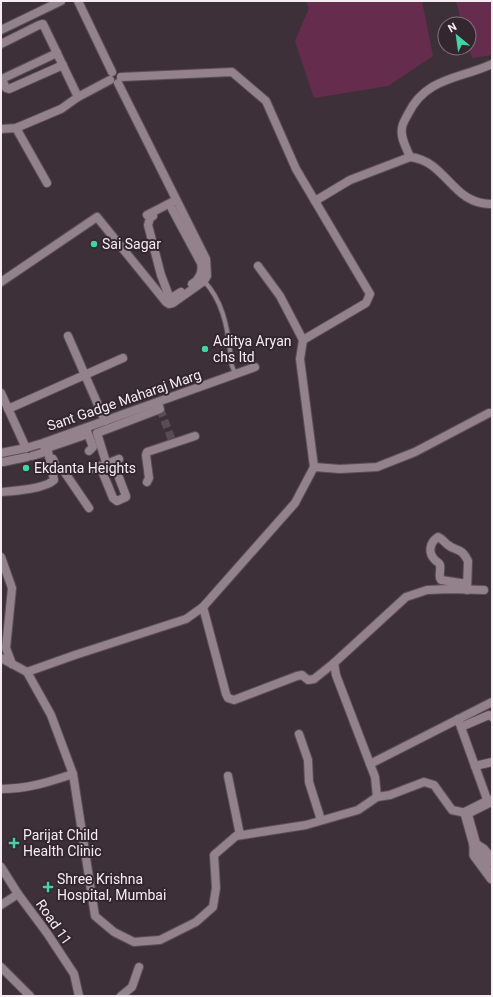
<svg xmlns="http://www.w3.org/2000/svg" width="493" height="997" font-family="Roboto,sans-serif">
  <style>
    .green { fill: #652c4e }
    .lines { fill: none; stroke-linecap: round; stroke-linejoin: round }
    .street-tunnel { stroke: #594c54; stroke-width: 8; stroke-dasharray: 8 4; stroke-linecap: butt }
    .lane-casing { stroke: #5b4f56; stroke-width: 6 }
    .street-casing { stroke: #5b4f56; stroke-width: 10 }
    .secondary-casing { stroke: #5b4f56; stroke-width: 13 }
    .lane { stroke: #93828b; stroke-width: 4 }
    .street { stroke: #93828b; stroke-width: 8 }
    .secondary { stroke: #93828b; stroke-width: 11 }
    .poi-dot { fill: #40d4a1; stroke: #34262e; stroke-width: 1.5 }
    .labels { text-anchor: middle; stroke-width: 4; stroke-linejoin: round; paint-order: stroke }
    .poi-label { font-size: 14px; fill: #f5ecf1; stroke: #34262e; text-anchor: start }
    .street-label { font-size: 14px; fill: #f5ecf1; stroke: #34262e }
  </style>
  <rect width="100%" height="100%" fill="#3e3038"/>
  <!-- green -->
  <g class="green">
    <path d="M306,1H422L433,56L388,86L314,98L295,41L309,8Z"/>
    <path d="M456,1H492V55L472,58L469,48V24H462Z"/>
  </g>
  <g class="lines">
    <!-- street-tunnel -->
    <path class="street-tunnel" d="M160,409L172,440"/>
    <defs>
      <path id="lane" d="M204,281C222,300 227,325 230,350C232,361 229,363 236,374"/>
      <g id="street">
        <path d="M78,1L112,72"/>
        <path d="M1,30L61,1"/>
        <path d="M1,44L39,25L43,24L78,97"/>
        <path d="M57,53L4,78L3,82L6,88L9,89L63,65"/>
        <path d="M16,128L47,183"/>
        <path d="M1,129L16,128L61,109L78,97L110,80"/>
        <path d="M410,157C407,149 400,138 402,128C402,124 406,118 408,114C426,77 460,79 492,64"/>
        <path d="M315,201L350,180L410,157C447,161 452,205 492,204"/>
        <path d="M172,209L201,263C203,272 199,280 192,284"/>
        <path d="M147,215L176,200"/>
        <path d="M153,216L150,218L148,225L161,275L169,296L173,297L181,292"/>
        <path d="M258,266L280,296L303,340"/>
        <path d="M1,282L97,217L166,302L169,304L173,303L204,281L207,276L206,259L118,83"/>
        <path d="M68,336L105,421"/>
        <path d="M1,393L26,448"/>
        <path d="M8,409L123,358"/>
        <path d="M87,431L93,447L89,451"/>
        <path d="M50,447L88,434"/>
        <path d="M1,453L26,448L43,443L255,367"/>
        <path d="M32,456L45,452L44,445"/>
        <path d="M53,459L56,467L63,470L89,508"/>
        <path d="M105,459L97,433L160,409L158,403"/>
        <path d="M3,462L27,457"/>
        <path d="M100,466L113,498L117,501L126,497V496L113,462"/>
        <path d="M314,467L340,469L377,467L415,452L489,413"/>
        <path d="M94,469L119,459"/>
        <path d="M147,482L149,478L146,455L147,452L195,436"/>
        <path d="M1,492C14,491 45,489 54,480L46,442"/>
        <path d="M1,557L12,588L6,648L12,664"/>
        <path d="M467,590L468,561C461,547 457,552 448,545C444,542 443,539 438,537C429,543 428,553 435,560C437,562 439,562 440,565C441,569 439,574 440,578L441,580L467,584"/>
        <path d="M203,607L226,694L228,698L234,700L297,676L302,675L308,680L314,679L334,663L406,597L427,590L450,589L484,590"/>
        <path d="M1,658L27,672L75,655L186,619L203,607L295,503L314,467L300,359L303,340L366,303L370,294L296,169L266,101L232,72L121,77"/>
        <path d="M27,672L51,715L73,774L95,916L114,932L134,942L160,940L196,922L213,907L216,888L214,855L236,836L306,825L358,810L377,797L375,777L336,675L334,663"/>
        <path d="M458,719L488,802"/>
        <path d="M461,727L489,715L492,717"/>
        <path d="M299,734L308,760L309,782L321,820"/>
        <path d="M370,764L492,702"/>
        <path d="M475,766L492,762"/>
        <path d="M228,776L240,835"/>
        <path d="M1,789C27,789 49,782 73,774"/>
        <path d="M377,797L390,795L424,782L434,785L452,810L466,813"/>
        <path d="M1,867L18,894L47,933L74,974L79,996"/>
        <path d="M1,905L18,894"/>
        <path d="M1,967L30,996"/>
        <path d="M121,996L132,987L139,967"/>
      </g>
      <g id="secondary">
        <path d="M492,801L488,802L466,813L475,845V855L492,878"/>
        <path d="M475,845L483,850L492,861"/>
      </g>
    </defs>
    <!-- lane casing -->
    <use href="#lane" class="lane-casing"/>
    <!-- street casing -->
    <use href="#street" class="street-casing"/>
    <!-- secondary casing -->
    <use href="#secondary" class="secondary-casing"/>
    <!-- lane -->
    <use href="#lane" class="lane"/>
    <!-- street -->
    <use href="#street" class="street"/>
    <!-- secondary -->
    <use href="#secondary" class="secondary"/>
  </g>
  <!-- markers -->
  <g class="poi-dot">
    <circle cx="94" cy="244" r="4"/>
    <circle cx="205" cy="349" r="4"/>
    <circle cx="26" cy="468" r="4"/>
    <path d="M12 837h4v4h4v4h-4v4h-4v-4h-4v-4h4z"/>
    <path d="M46 881h4v4h4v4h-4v4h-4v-4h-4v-4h4z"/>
  </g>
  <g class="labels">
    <!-- poi labels -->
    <g class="poi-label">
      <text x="102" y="249">Sai Sagar</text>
      <text x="213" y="346">Aditya Aryan<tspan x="213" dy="16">chs ltd</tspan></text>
      <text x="34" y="473">Ekdanta Heights</text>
      <text x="23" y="840">Parijat Child<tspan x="23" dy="16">Health Clinic</tspan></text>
      <text x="57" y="884">Shree Krishna<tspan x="57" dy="16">Hospital, Mumbai</tspan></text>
    </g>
    <!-- street labels -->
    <g class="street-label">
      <text transform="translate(124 400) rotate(-19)" y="5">Sant Gadge Maharaj Marg</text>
      <text transform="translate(54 922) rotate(55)" y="5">Road 11</text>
    </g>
  </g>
  <!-- border -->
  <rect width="493" height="997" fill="none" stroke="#f5ecf1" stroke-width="4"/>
  <!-- north arrow -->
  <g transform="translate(457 36) rotate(331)"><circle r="19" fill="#34262e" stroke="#81757c"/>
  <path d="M0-3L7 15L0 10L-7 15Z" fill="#40d4a1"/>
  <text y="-6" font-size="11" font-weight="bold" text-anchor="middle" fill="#f5ecf1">N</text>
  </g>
</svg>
